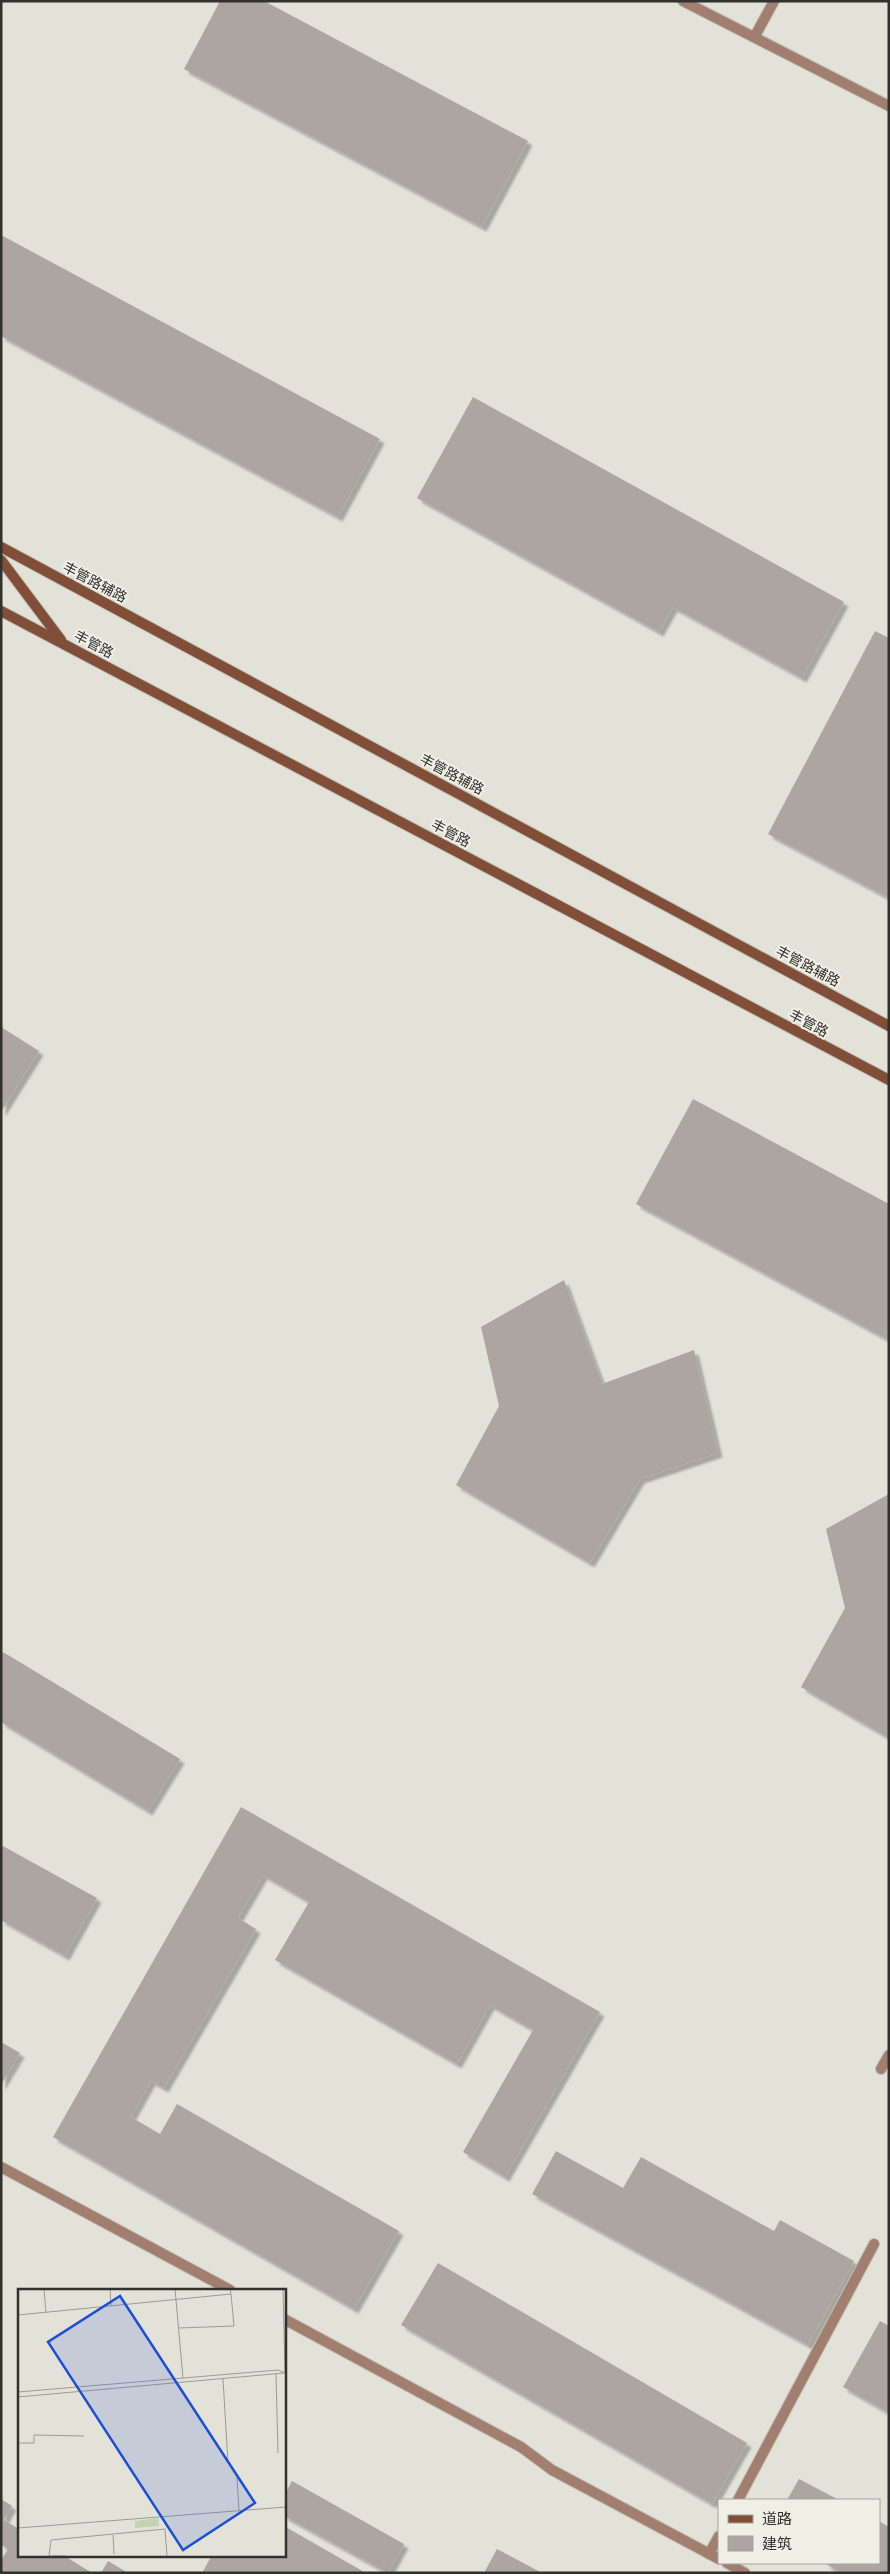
<svg xmlns="http://www.w3.org/2000/svg" width="890" height="2574" font-family="Manrope,'Noto Sans SC',sans-serif">
  <style>
    .building { fill: #ada6a0; filter: url(#shadow) }
    .lines { fill: none; stroke-linecap: round; stroke-linejoin: round }
    .street-casing { stroke: #bfbfb6; stroke-width: 12 }
    .secondary-casing { stroke: #bfbfb6; stroke-width: 12 }
    .street { stroke: #a27e6f; stroke-width: 10 }
    .secondary { stroke: #814e38; stroke-width: 10 }
    .labels { text-anchor: middle; stroke-width: 4; stroke-linejoin: round; paint-order: stroke }
    .street-label { font-size: 14px; fill: #31312d; stroke: #f0efe6 }
    .inset-road { fill: none; stroke: #9c9b94; stroke-width: 1 }
    .view { fill: #1d4ed8; fill-opacity: 0.15; stroke: #1d4ed8; stroke-width: 2.5 }
    .inset-edge { fill: none; stroke: #31312d; stroke-width: 2.5 }
  </style>
  <defs>
    <filter id="shadow"><feDropShadow dx="4.5" dy="4.5" stdDeviation="1" flood-color="#0004"/></filter>
  </defs>
  <rect width="100%" height="100%" fill="#e3e2d8"/>
  <!-- building -->
  <g class="building">
    <path d="M220,1H264L528,141L482,227L184,69Z"/>
    <path d="M1,235L380,439L338,517L1,336Z"/>
    <path d="M473,397L844,602L802,678L673,607L659,632L417,498Z"/>
    <path d="M875,631L889,638V898L768,834Z"/>
    <path d="M1,1027L39,1051L1,1112Z"/>
    <path d="M693,1099L889,1204V1340L636,1204Z"/>
    <path d="M564,1280L602,1384L694,1350L718,1453L640,1479L590,1563L456,1485L499,1406L481,1327Z"/>
    <path d="M889,1494V1738L801,1687L845,1608L826,1529Z"/>
    <path d="M3,1652L180,1759L148,1811L1,1722V1656Z"/>
    <path d="M241,1807L600,2012L505,2177L463,2152L533,2030L490,2005L457,2064L275,1960L309,1902L263,1875L238,1918L256,1929L164,2088L151,2081L131,2117L160,2134L177,2104L399,2231L354,2309L53,2137Z"/>
    <path d="M1,1845L97,1898L65,1956L1,1920Z"/>
    <path d="M1,2042L20,2053L1,2085Z"/>
    <path d="M556,2151L623,2188L641,2157L774,2231L780,2220L854,2261L808,2345L532,2194Z"/>
    <path d="M438,2263L747,2443L712,2504L401,2325Z"/>
    <path d="M880,2321L889,2326V2413L843,2387Z"/>
    <path d="M799,2479L839,2500H787Z"/>
    <path d="M292,2481L404,2544L388,2573L284,2516V2496Z"/>
    <path d="M1,2499L12,2506L4,2520L19,2529V2555H63L92,2573H1V2560L8,2549L1,2545Z"/>
    <path d="M879,2521L889,2527V2573H842L824,2563H879Z"/>
    <path d="M284,2526L366,2573H202L212,2555H284Z"/>
    <path d="M497,2549L542,2573H484Z"/>
    <path d="M108,2561L128,2573H101Z"/>
  </g>
  <g class="lines">
    <defs>
      <g id="street">
        <path d="M683,1L889,106"/>
        <path d="M755,36L774,1"/>
        <path d="M881,2069L889,2055"/>
        <path d="M1,2167L230,2290"/>
        <path d="M284,2319L521,2447L552,2470L719,2559"/>
        <path d="M738,2500L874,2244"/>
        <path d="M709,2554L719,2536"/>
        <path d="M727,2563L745,2573"/>
      </g>
      <g id="secondary">
        <path d="M1,547L889,1026"/>
        <path d="M1,560L61,640"/>
        <path d="M1,611L889,1080"/>
      </g>
    </defs>
    <!-- street casing -->
    <use href="#street" class="street-casing"/>
    <!-- secondary casing -->
    <use href="#secondary" class="secondary-casing"/>
    <!-- street -->
    <use href="#street" class="street"/>
    <!-- secondary -->
    <use href="#secondary" class="secondary"/>
  </g>
  <g class="labels">
    <!-- street labels -->
    <g class="street-label">
      <text transform="translate(95 582) rotate(28)" y="5">丰管路辅路</text>
      <text transform="translate(94 644) rotate(28)" y="5">丰管路</text>
      <text transform="translate(452 774) rotate(28)" y="5">丰管路辅路</text>
      <text transform="translate(451 833) rotate(28)" y="5">丰管路</text>
      <text transform="translate(808 966) rotate(28)" y="5">丰管路辅路</text>
      <text transform="translate(809 1023) rotate(28)" y="5">丰管路</text>
    </g>
  </g>
  <!-- overview -->
  <g transform="translate(18 2289)">
    <rect width="268" height="268" fill="#e3e2d8"/>
    <path d="M140,229L141,237L117,239V232Z" fill="#c3d2b0"/>
    <path class="inset-road" d="M26,0L28,24M92,0L93,17M157,0L165,89M265,0L267,84M0,26L213,5L212,0M160,39L216,37L213,5M258,85L260,164M205,90L210,174M0,103L260,81L267,84M0,108L266,84M0,154H16V146L66,147M219,189L221,222M0,239L268,218M95,246L96,265M31,267L33,251L147,240L149,267M32,267H48"/>
    <path class="view" d="M102,7L237,214L165,261L30,53Z"/>
    <rect width="268" height="268" class="inset-edge"/>
  </g>
  <!-- border -->
  <rect width="890" height="2574" fill="none" stroke="#31312d" stroke-width="5"/>
  <!-- legend -->
  <rect x="718" y="2499" width="162" height="65" fill="#f0efe6" stroke="#a4a39c"/>
  <rect x="728" y="2515" width="25" height="8" fill="#814e38" stroke="#a4a39c"/>
  <text x="762" y="2524" font-size="15" fill="#31312d">道路</text>
  <rect x="728" y="2536" width="25" height="15" fill="#ada6a0" stroke="#a4a39c"/>
  <text x="762" y="2549" font-size="15" fill="#31312d">建筑</text>
</svg>
